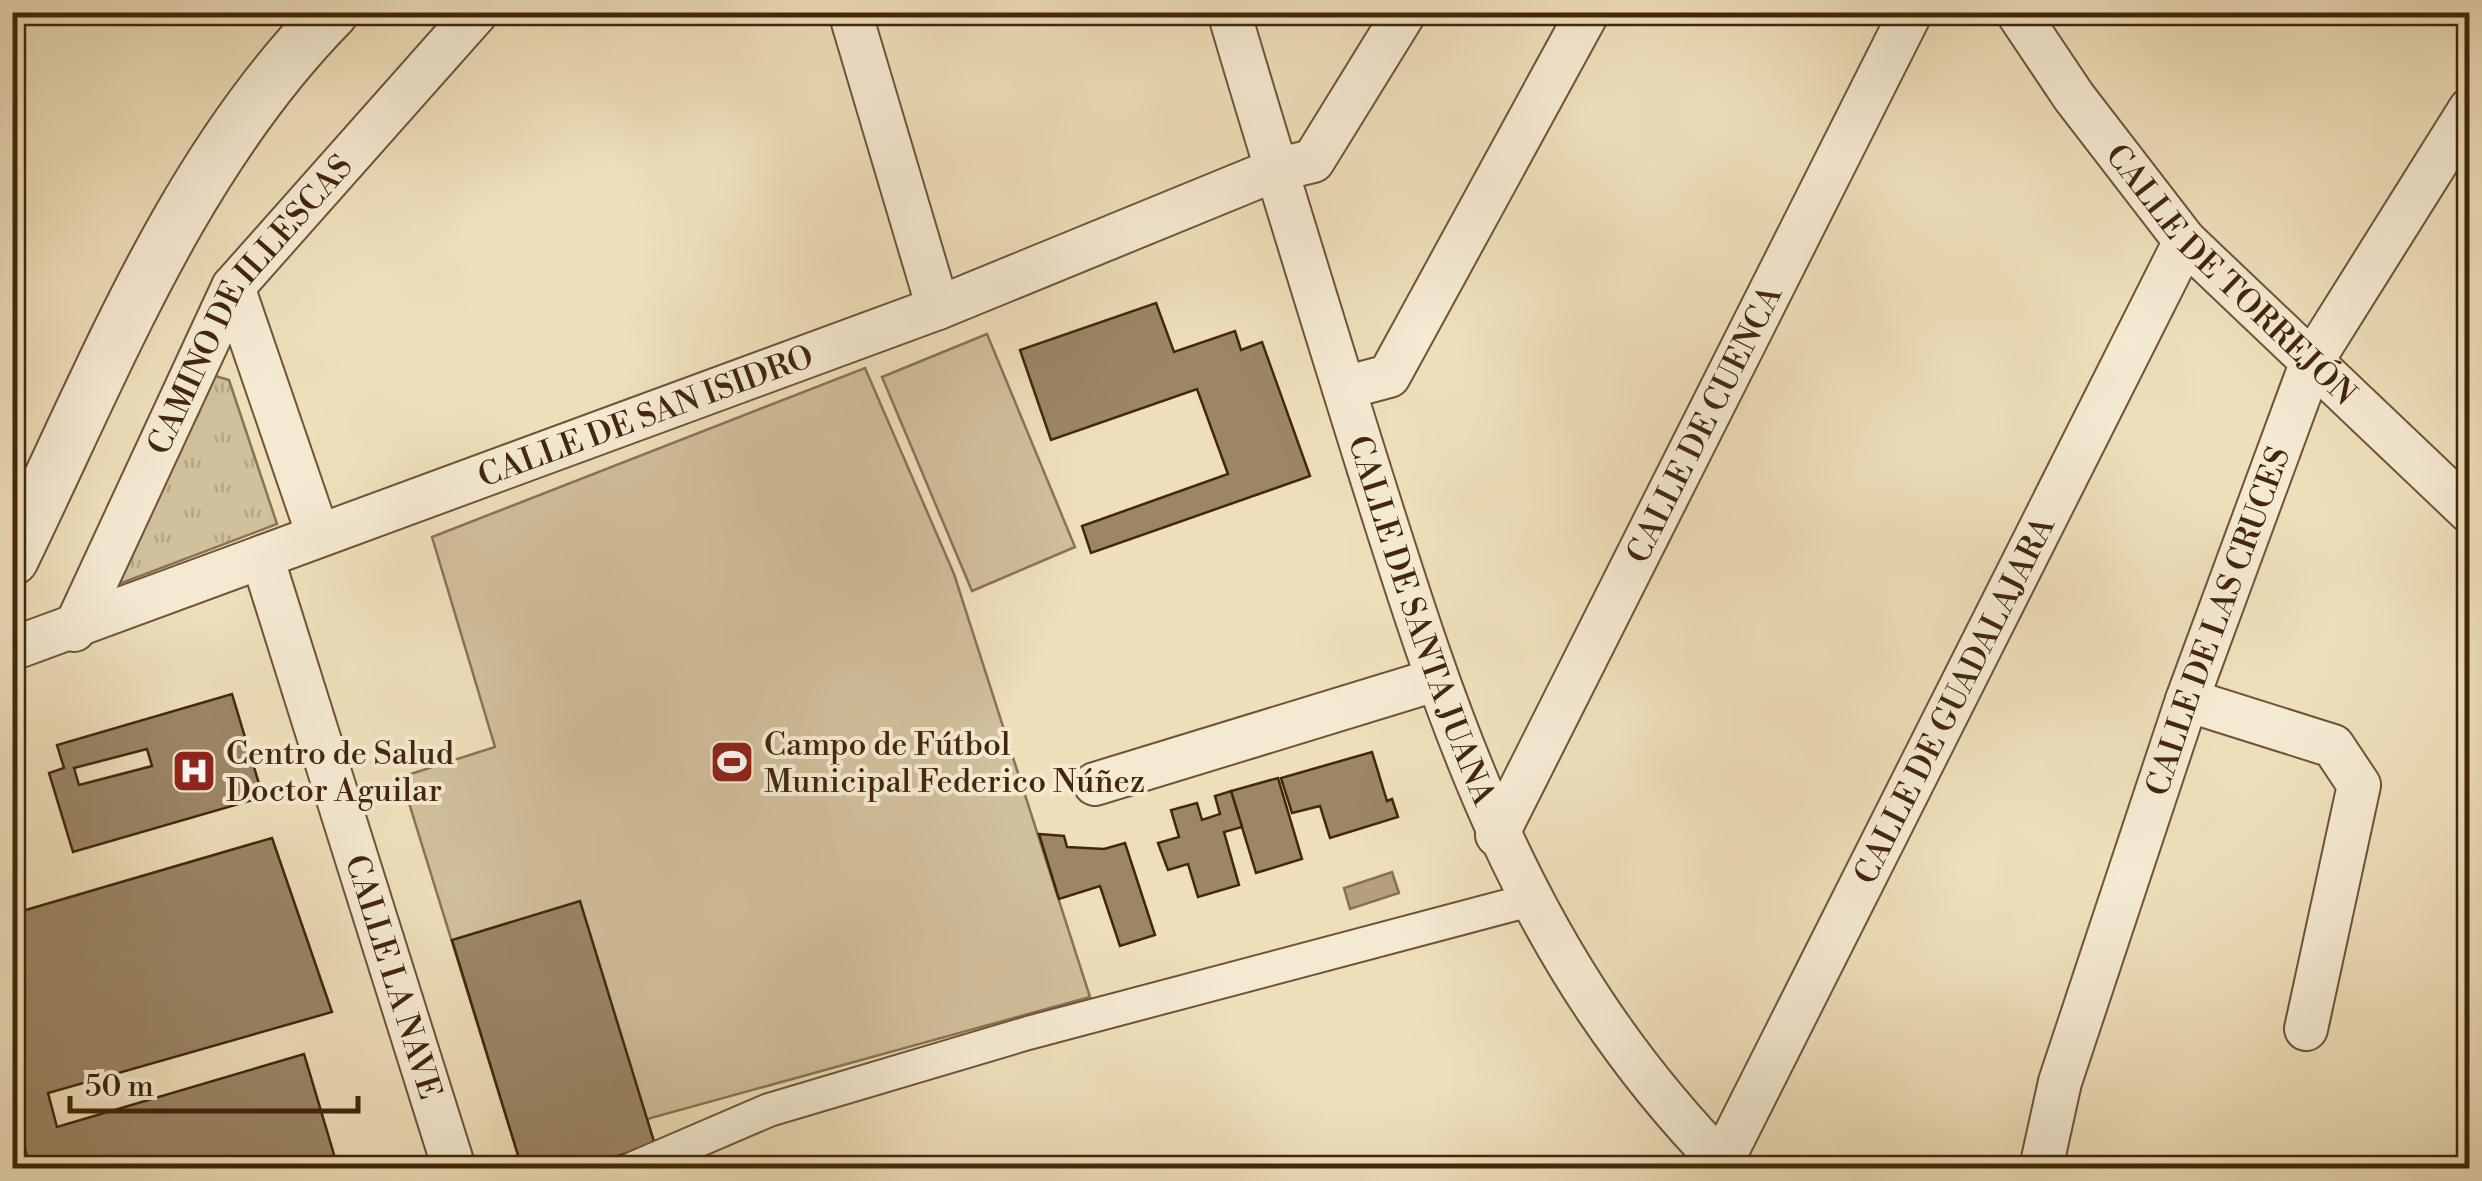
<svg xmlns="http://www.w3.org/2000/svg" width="2482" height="1181" font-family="'Libre Bodoni',serif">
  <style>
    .grass { fill: url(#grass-tufts); stroke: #8a7354; stroke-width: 2.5 }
    .pitch { fill: #d1c09c; stroke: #8a7354; stroke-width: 2.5 }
    .water { fill: #b4a07f; stroke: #876f51; stroke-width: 2.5 }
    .building { fill: #9c8666; stroke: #43260c; stroke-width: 2.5; fill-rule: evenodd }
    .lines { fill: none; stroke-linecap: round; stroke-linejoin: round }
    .pedestrian-casing { stroke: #6e5438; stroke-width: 36 }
    .minor-casing { stroke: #6e5438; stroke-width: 46 }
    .tertiary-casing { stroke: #6e5438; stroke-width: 56 }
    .pedestrian { stroke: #f4ead2; stroke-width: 32 }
    .minor { stroke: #f4ead2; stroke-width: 42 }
    .tertiary { stroke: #f4ead2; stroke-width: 52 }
    .labels { text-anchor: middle; stroke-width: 8; stroke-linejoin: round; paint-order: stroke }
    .street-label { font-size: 32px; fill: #43260c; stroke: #f4ead2 }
    .poi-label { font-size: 32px; fill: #43260c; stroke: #f4ead2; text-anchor: start }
  </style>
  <defs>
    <pattern id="grass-tufts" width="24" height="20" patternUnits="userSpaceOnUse" patternTransform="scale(2.5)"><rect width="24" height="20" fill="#d1c09c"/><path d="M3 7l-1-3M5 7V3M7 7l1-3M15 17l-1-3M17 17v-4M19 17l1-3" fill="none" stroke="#b5a585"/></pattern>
  </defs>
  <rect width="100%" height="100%" fill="#eedfba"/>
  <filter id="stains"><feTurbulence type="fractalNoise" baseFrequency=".002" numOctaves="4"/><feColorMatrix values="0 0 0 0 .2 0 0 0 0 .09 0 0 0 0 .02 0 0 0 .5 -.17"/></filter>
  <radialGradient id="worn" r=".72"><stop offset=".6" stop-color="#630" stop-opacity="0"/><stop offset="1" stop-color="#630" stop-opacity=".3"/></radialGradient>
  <!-- grass -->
  <path class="grass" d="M212,375L229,380L277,524L119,584Z"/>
  <!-- pitch -->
  <g class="pitch">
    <path d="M987,334L1075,547L972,591L882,377Z"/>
    <path d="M865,368L954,574L1090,997L647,1119L655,1145L577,1168H522L401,777L495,747L432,537Z"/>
  </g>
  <!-- water -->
  <path class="water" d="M1392,872L1399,893L1350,909L1344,888Z"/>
  <!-- building -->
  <g class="building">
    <path d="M1156,303L1174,352L1235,331L1241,350L1262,342L1310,476L1091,553L1082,526L1228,474L1197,389L1051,440L1020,350Z"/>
    <path d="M232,694L263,797L73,852L49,773L64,768L57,745ZM147,749L152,766L79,785L74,768Z"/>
    <path d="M1372,752L1387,801L1392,799L1398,817L1330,838L1320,806L1292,813L1281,778Z"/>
    <path d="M1278,778L1302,859L1256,873L1231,791Z"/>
    <path d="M1231,791L1242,827L1224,832L1239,885L1198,897L1188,864L1168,870L1158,843L1179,837L1171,810L1197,803L1202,820L1220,814L1215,796Z"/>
    <path d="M1039,834L1064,836L1067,847L1104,849L1125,843L1155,935L1120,946L1100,886L1059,899Z"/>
    <path d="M272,838L332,1012L48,1093L57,1127L304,1054L338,1168H31L12,1111V914Z"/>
    <path d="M580,901L655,1145L577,1168H522L452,940Z"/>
  </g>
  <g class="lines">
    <defs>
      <path id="pedestrian" d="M634,1168L769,1110L1028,1033L1530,900"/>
      <g id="minor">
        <path d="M850,12L938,308"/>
        <path id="s1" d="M1229,12C1272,158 1317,302 1362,447C1448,721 1519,957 1727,1168"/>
        <path id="s2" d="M2017,12L2074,97L2185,241L2470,512"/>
        <path d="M233,287L318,535"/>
        <path d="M1344,388L1389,376L1588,12"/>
        <path id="s3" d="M262,557L454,1168"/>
        <path id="s4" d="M74,630L233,287L477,12"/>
        <path id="s5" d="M12,649L938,308L1275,170L1313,161L1405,12"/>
        <path d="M2187,700L2333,746L2359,785L2306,1029"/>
        <path d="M1095,784L1435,680"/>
        <path id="s6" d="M1497,835L1911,12"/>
        <path id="s7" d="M1721,1163L2185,241"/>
        <path id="s8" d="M2041,1168L2060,1082L2187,700L2312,361L2470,109"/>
      </g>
      <path id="tertiary" d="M12,559C104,370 182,164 332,12"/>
    </defs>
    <!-- pedestrian casing -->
    <use href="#pedestrian" class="pedestrian-casing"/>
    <!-- minor casing -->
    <use href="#minor" class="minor-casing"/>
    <!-- tertiary casing -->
    <use href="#tertiary" class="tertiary-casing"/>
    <!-- pedestrian -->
    <use href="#pedestrian" class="pedestrian"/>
    <!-- minor -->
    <use href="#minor" class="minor"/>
    <!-- tertiary -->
    <use href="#tertiary" class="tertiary"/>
  </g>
  <!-- icons -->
  <defs>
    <symbol id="stadium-square" viewBox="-11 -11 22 22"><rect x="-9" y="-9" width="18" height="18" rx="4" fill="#8f2418" stroke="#f4ead2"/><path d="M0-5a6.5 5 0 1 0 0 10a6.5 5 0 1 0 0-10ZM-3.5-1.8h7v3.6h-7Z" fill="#fff"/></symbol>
    <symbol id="hospital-square" viewBox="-11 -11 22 22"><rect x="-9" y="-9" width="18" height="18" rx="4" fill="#8f2418" stroke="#f4ead2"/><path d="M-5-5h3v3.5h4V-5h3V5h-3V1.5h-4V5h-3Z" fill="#fff"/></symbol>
  </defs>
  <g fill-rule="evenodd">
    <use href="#stadium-square" x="707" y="737" width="50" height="50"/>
    <use href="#hospital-square" x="169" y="746" width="50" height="50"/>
  </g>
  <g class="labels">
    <!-- street labels -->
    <g class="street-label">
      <text dy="11" stroke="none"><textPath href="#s2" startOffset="340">CALLE DE TORREJÓN</textPath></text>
      <text dy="11" stroke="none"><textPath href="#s4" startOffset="372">CAMINO DE ILLESCAS</textPath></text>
      <text dy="11" stroke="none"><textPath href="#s5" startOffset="675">CALLE DE SAN ISIDRO</textPath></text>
      <text dy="11" stroke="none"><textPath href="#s6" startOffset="460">CALLE DE CUENCA</textPath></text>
      <text dy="11" stroke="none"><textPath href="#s1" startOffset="638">CALLE DE SANTA JUANA</textPath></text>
      <text dy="11" stroke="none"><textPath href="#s8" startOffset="575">CALLE DE LAS CRUCES</textPath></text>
      <text dy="11" stroke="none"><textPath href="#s7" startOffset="518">CALLE DE GUADALAJARA</textPath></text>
      <text dy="11" stroke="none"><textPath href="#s3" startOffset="440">CALLE LA NAVE</textPath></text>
    </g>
    <!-- poi labels -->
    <g class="poi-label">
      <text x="764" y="755">Campo de Fútbol<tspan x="764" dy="37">Municipal Federico Núñez</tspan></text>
      <text x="226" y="764">Centro de Salud<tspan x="226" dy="37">Doctor Aguilar</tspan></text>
    </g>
  </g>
  <!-- margin -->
  <rect width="2482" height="1181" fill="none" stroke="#eedfba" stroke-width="50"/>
  <rect x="15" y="15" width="2452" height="1151" fill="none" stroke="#43260c" stroke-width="5"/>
  <rect x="25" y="25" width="2432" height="1131" fill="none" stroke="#43260c" stroke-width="2.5"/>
  <!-- scale -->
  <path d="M70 1096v15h288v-15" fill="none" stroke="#43260c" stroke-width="5"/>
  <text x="85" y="1096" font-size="30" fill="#43260c" stroke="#f4ead2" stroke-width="8" paint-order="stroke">50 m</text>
  <rect width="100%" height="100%" filter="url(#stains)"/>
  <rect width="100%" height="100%" fill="url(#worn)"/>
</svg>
